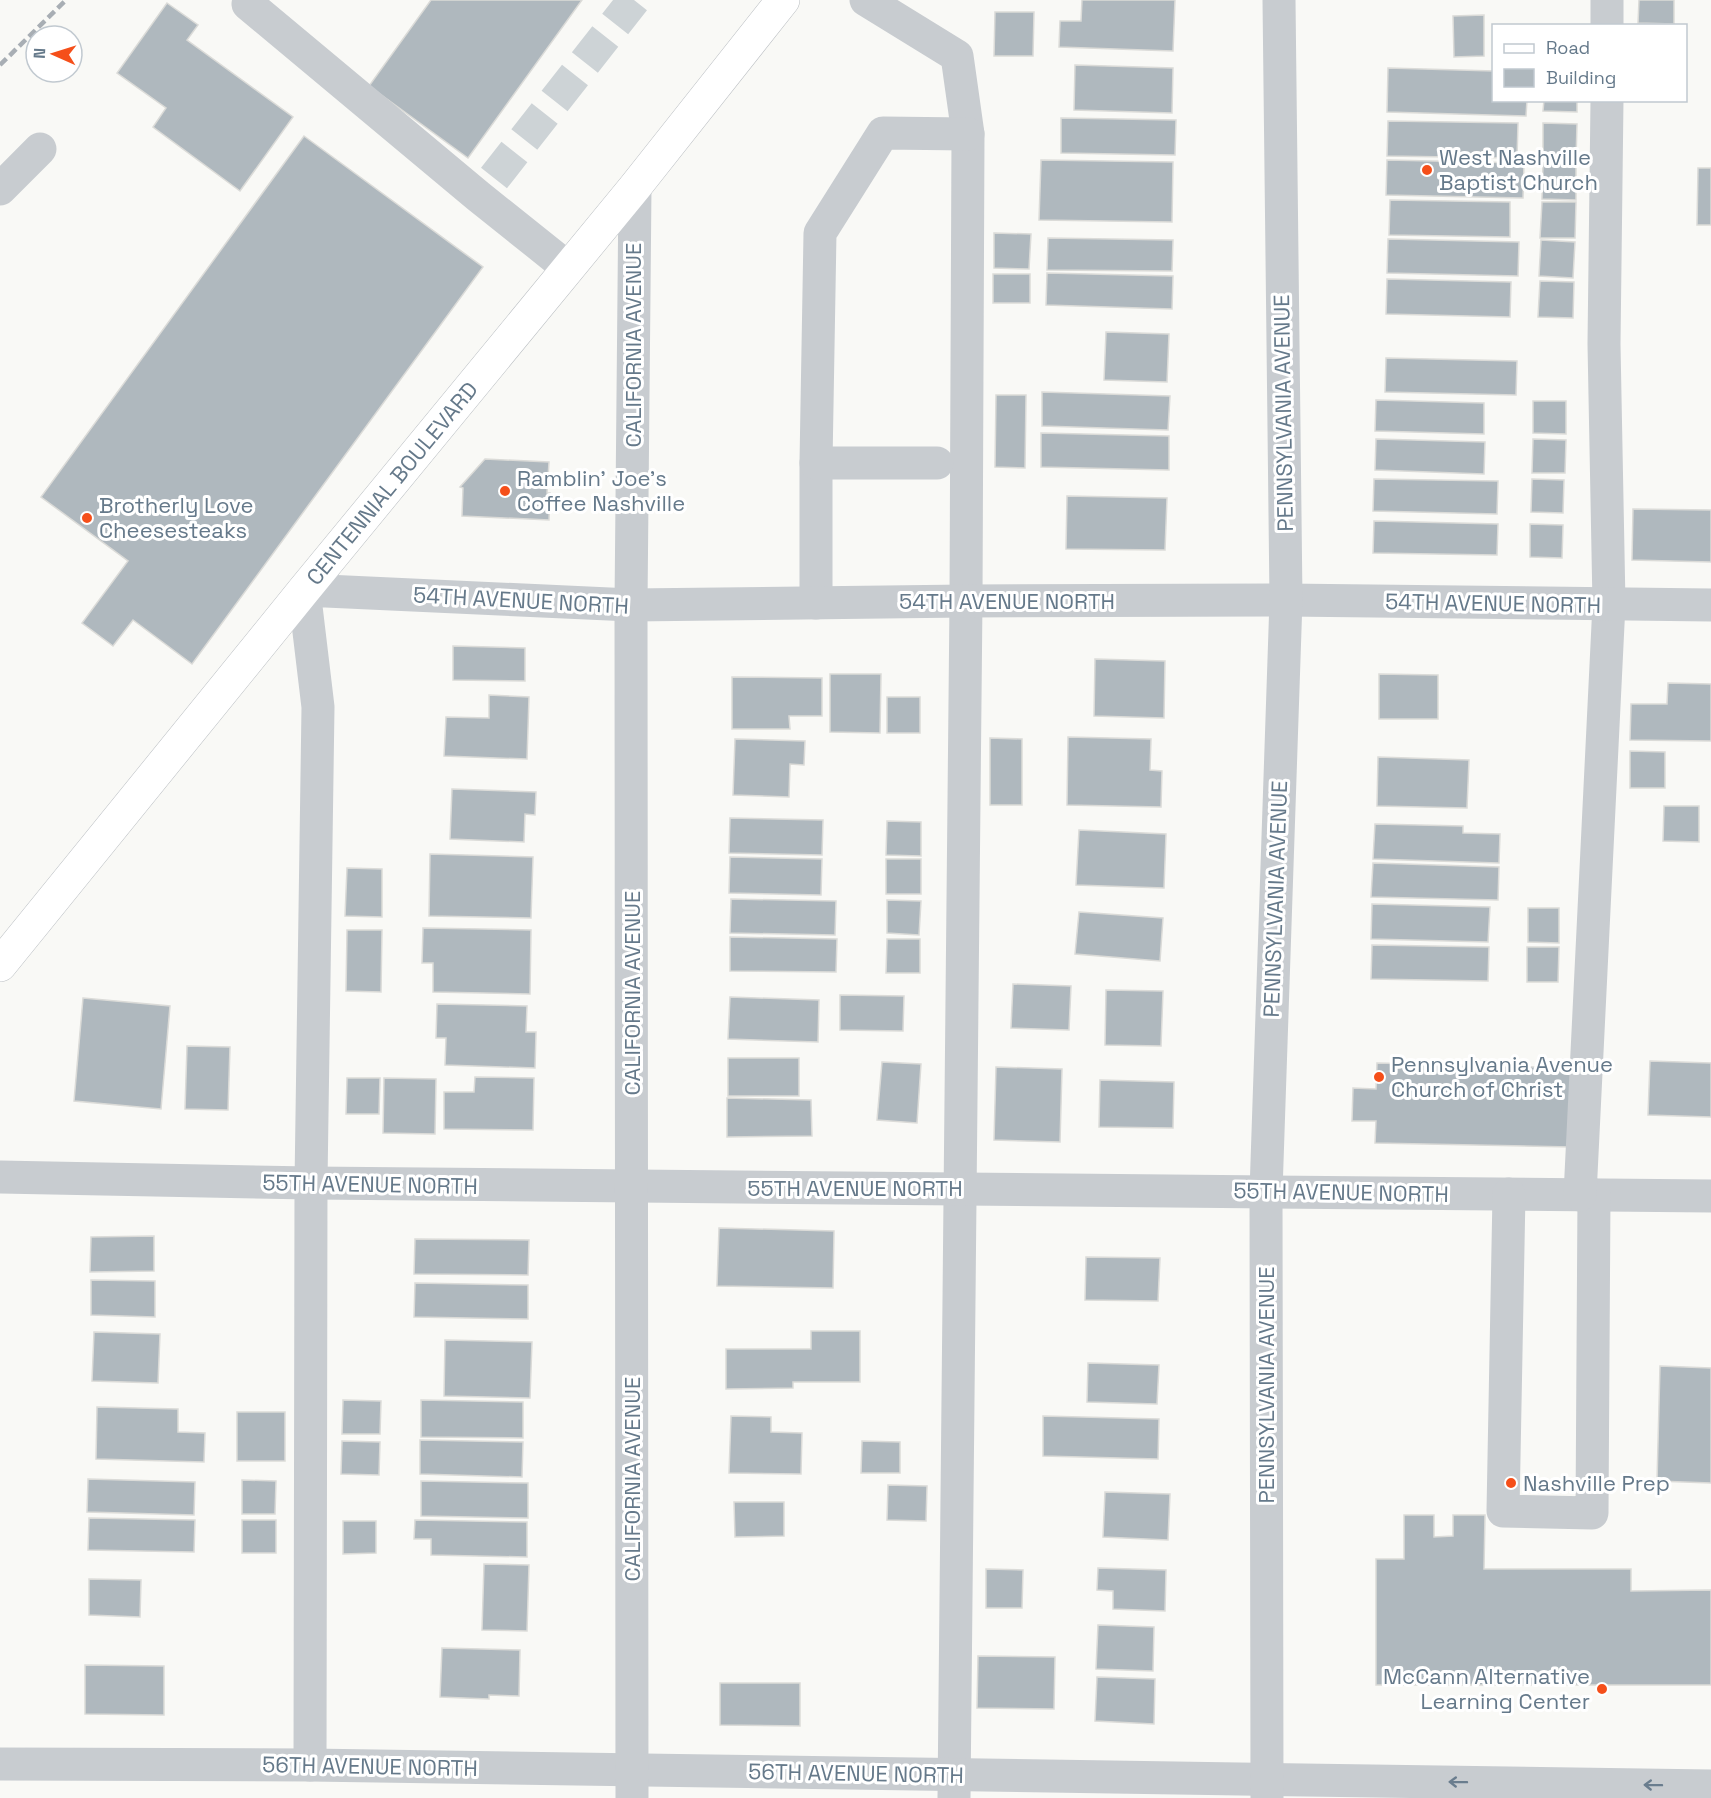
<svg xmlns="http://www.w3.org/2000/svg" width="1711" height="1798" font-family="'Space Grotesk',sans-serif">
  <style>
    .building { fill: #afb8be; stroke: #dbdbd8; stroke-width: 1.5 }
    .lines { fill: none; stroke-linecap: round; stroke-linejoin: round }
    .minor-tunnel { stroke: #cdd3d6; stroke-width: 33; stroke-dasharray: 33 16; stroke-linecap: butt }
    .major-casing { stroke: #bbbfc3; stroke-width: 34 }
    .minor { stroke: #c8ccd0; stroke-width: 33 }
    .major { stroke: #fff; stroke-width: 33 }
    .rail { stroke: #a8aeb4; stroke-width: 4.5; stroke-dasharray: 9 4.5; stroke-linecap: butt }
    .oneway { stroke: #6a7d8e }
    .poi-dot { fill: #f54f1a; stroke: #fff; stroke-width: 2 }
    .labels { text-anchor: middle; stroke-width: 6; stroke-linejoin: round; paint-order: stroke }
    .poi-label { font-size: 22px; fill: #65798a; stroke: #fff; text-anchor: start }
    .street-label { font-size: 22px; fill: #65798a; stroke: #fff }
  </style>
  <rect width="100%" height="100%" fill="#f9f9f6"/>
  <!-- building -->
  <g class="building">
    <path d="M431,0H582L468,158L369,86Z"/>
    <path d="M1082,0H1175L1173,51L1059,47L1060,21H1081Z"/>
    <path d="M1639,0H1674V24L1638,23Z"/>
    <path d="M167,3L198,25L187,40L293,117L240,191L153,127L166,108L117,73Z"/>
    <path d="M995,12H1034L1033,56H994Z"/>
    <path d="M1484,15V56L1454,57L1453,16Z"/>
    <path d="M1075,65L1173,68L1172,113L1074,110Z"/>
    <path d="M1388,68L1494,71V100H1527L1526,116L1387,112Z"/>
    <path d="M1544,100H1577V112L1543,111Z"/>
    <path d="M1061,118L1176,120L1175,155L1061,153Z"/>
    <path d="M1388,121L1518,123L1517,158L1387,156Z"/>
    <path d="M1543,123L1577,124L1576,159H1543Z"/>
    <path d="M304,136L483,267L192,664L133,620L113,646L82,623L128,561L41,497Z"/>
    <path d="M1041,160L1173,162L1172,222L1039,220Z"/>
    <path d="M1387,160L1524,163L1523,198L1386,195Z"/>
    <path d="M1543,163L1576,164V200L1542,199Z"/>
    <path d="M1698,168H1711V225H1697Z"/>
    <path d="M1390,200L1510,202V237L1389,235Z"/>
    <path d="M1542,202H1576L1575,238H1540Z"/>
    <path d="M994,233L1031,234L1029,269L994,268Z"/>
    <path d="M1048,238L1173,240L1172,271L1047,270Z"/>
    <path d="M1388,239L1519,242L1518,276L1387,273Z"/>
    <path d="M1541,240L1575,242L1573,278L1539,276Z"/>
    <path d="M1047,273L1173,276L1172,309L1046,305Z"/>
    <rect x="993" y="274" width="37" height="29"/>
    <path d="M1387,279L1511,282L1510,317L1386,314Z"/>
    <path d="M1540,281L1574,282L1573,318L1538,317Z"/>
    <path d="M1106,332L1169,334L1167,382L1104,380Z"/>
    <path d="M1386,358L1517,361L1516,395L1385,392Z"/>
    <path d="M1042,392L1170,396L1168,430L1042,426Z"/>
    <path d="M996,395H1026L1025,468L995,467Z"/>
    <path d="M1376,400L1484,403V434L1375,431Z"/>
    <path d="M1533,401H1566V434L1533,433Z"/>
    <path d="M1041,433L1169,436V470L1041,467Z"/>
    <path d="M1376,439L1485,442L1484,474L1375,470Z"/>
    <path d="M1533,439L1566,440L1565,473H1532Z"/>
    <path d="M485,459L549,462L547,493H550L549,520L462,516L463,488L460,487Z"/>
    <path d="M1374,479L1498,481L1497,514L1373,511Z"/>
    <path d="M1532,479L1564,480L1563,513L1531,512Z"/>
    <path d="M1067,496L1167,498L1165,550L1066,549Z"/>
    <path d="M1633,509L1711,510V562L1632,560Z"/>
    <path d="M1374,521L1498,524L1497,555L1373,553Z"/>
    <path d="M1530,524L1563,525L1562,558L1530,557Z"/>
    <path d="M453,646L525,648V681L453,680Z"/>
    <path d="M1095,659L1165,661L1164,718L1094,716Z"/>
    <path d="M830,674H881L880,733L830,732Z"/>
    <path d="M1379,674L1438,675V719H1379Z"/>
    <path d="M732,677L822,678V716H789L790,729H732Z"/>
    <path d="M1668,683L1711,684V741L1630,740L1631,704H1667Z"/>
    <path d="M489,695L529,697L527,759L444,756L446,717L489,718Z"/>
    <rect x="887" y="697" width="33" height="36"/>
    <path d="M1068,737L1151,739L1150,770L1162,771L1161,807L1067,805Z"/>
    <path d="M990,738L1022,739V805H990Z"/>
    <path d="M735,739L805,741L804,765L790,764L789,797L733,795Z"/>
    <path d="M1630,751L1665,752V788H1630Z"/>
    <path d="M1378,757L1469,760L1467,808L1377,806Z"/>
    <path d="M452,789L536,792L535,815L525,814L524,842L450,839Z"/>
    <path d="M1664,806H1699V842L1663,841Z"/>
    <path d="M730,818L823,820L822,855L729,853Z"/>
    <path d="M887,821L921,822V856L886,855Z"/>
    <path d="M1375,824L1463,826V833L1500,834L1499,863L1373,859Z"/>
    <path d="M1079,830L1166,834L1164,888L1076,885Z"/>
    <path d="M430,854L533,857L531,918L429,916Z"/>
    <path d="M730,857L822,859L821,895L729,893Z"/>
    <rect x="886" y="859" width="35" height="35"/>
    <path d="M1373,863L1499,867L1498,900L1371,897Z"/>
    <path d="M347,868L382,869V917L345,916Z"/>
    <path d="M731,899L836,901L835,935L730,933Z"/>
    <path d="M887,900L921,901L919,935L887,933Z"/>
    <path d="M1372,904L1490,907L1488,942L1371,939Z"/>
    <path d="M1528,908H1559V943L1528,942Z"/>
    <path d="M1079,912L1163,918L1160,961L1075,954Z"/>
    <path d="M423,928L531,930L530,994L433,992V963H422Z"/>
    <path d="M347,930H382L381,992L346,991Z"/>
    <path d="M730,937L837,939L836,972L730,971Z"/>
    <path d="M887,939H920V973H886Z"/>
    <path d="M1372,945L1489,947L1488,981L1371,979Z"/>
    <path d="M1527,947H1559L1558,982H1527Z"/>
    <path d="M1013,984L1071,986L1069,1030L1011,1028Z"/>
    <path d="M1106,990L1163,991L1161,1046L1105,1045Z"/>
    <path d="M840,995L904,996L903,1031L840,1030Z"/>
    <path d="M730,997L819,1000L818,1042L728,1039Z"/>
    <path d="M83,998L170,1006L161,1109L74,1101Z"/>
    <path d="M437,1004L527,1006L526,1032H536L535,1068L445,1065L446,1038H436Z"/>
    <path d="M187,1046L230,1047L228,1110L185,1109Z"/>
    <rect x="728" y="1058" width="71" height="38"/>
    <path d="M1650,1061L1711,1063V1117L1648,1115Z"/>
    <path d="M882,1062L921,1064L917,1123L877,1120Z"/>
    <path d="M1377,1063L1574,1068L1572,1147L1375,1143L1376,1121H1352L1353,1088L1376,1089Z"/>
    <path d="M996,1067L1062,1069L1060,1142L994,1140Z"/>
    <path d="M475,1077L534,1078L533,1130L444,1129V1092H474Z"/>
    <path d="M347,1078H380L379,1114H346Z"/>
    <path d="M384,1078L436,1079L435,1134L383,1133Z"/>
    <path d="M1100,1080L1174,1082L1173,1128L1099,1127Z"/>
    <path d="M727,1098L811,1100L812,1136L727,1137Z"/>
    <path d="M719,1228L834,1231L833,1288L717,1286Z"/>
    <path d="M154,1236V1271L90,1272L91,1237Z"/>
    <path d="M415,1239L529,1240L528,1275L414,1274Z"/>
    <path d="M1086,1257L1160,1258L1158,1301L1085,1300Z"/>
    <path d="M91,1280L155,1281V1317L91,1315Z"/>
    <path d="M415,1283L528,1285V1319L414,1317Z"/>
    <path d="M811,1331H860V1382H793V1388L726,1389V1349H811Z"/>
    <path d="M94,1332L160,1334L158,1383L92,1381Z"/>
    <path d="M445,1340L532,1342L530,1398L444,1396Z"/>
    <path d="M1088,1363L1159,1365L1157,1404L1087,1402Z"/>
    <path d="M1660,1366L1711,1368V1483L1657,1481Z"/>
    <path d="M343,1400L381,1401L380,1434H342Z"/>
    <path d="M421,1400L523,1402V1438L421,1437Z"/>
    <path d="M97,1407L178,1409V1432L205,1433L204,1462L96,1459Z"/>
    <rect x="237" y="1412" width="48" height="49"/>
    <path d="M731,1416L771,1417V1432L802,1433L801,1474L729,1473Z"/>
    <path d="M1043,1416L1159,1419L1158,1459L1043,1456Z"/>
    <path d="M420,1440L523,1442L522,1477L420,1474Z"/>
    <path d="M342,1441L380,1442L379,1475L341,1474Z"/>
    <path d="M862,1441L900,1442V1473H861Z"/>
    <path d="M88,1479L195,1482L194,1515L87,1512Z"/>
    <path d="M242,1480L276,1481L275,1514H242Z"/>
    <path d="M421,1481L528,1483V1518L421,1516Z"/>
    <path d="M888,1485L927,1486L926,1521L887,1520Z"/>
    <path d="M1105,1492L1170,1494L1168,1540L1103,1537Z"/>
    <path d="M734,1502H784V1536L735,1537Z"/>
    <path d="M1404,1515H1434V1537L1453,1536V1515H1485L1484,1569H1631V1591L1711,1590V1685H1376V1559H1404Z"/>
    <path d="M89,1518L195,1520L194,1552L88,1550Z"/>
    <rect x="242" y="1520" width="34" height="33"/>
    <path d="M415,1520L527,1522V1557L431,1555V1539H414Z"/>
    <path d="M343,1521H376V1553L343,1554Z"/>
    <path d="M484,1564L529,1565L527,1631L482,1630Z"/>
    <path d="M1098,1568L1166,1570L1165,1611L1113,1609V1591L1097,1590Z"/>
    <path d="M986,1569L1023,1570L1022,1608H986Z"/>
    <path d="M89,1579L141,1580L140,1617L89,1615Z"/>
    <path d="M1098,1625L1154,1627L1153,1671L1096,1669Z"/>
    <path d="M442,1648L520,1650L519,1696L489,1695V1699L440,1697Z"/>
    <path d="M978,1656L1055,1657L1054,1709L977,1708Z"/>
    <path d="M85,1665L164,1666V1715L85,1714Z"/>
    <path d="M1097,1677L1155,1679L1154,1724L1095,1721Z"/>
    <path d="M720,1683H800V1726L720,1725Z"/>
  </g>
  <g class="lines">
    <!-- minor-tunnel -->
    <path class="minor-tunnel" d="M494,178L634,0"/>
    <defs>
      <g id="major">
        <path id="s1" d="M0,965L304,590L635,187L783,0"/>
      </g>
    </defs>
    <!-- major casing -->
    <use href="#major" class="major-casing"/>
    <!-- minor -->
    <g class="minor">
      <path d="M866,0L957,56L968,134L966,601L954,1798"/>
      <path d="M248,4L478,196L568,268"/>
      <path d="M1607,26V0"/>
      <path d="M0,189L40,149"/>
      <path d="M816,463V603"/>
      <path d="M937,463H816L820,233L883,133L968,134"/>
      <path d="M0,1177L311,1183L1711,1196"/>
      <path d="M1509,1194L1503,1511L1592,1513L1594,1195"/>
      <path d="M1580,1195L1609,604L1604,344L1607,100"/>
      <path d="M0,1764L310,1765L1711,1786"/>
      <path d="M310,1765L311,1183L318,707L304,590L631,605L966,601L1286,600L1711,605"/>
      <path d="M632,1798L631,605L635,187"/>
      <path d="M1267,1798L1266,1192L1286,600L1279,0"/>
    </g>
    <!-- major -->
    <use href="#major" class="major"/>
    <!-- rail -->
    <path class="rail" d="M0,65L66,0"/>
  </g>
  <!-- one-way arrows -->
  <defs><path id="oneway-shaft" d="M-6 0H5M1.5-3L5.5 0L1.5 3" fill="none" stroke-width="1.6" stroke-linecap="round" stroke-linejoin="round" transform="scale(1.5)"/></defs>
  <g class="oneway">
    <use href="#oneway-shaft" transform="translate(1458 1782) rotate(-179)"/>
    <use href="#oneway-shaft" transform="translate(1653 1785) rotate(-179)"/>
  </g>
  <!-- markers -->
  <g class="poi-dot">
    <circle cx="1427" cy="170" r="6"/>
    <circle cx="505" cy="491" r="6"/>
    <circle cx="87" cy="518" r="6"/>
    <circle cx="1379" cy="1077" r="6"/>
    <circle cx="1511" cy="1483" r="6"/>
    <circle cx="1602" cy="1689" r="6"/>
  </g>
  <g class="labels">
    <!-- poi labels -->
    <g class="poi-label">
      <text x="1439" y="165">West Nashville<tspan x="1439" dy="25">Baptist Church</tspan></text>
      <text x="517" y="486">Ramblin’ Joe’s<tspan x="517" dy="25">Coffee Nashville</tspan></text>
      <text x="99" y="513">Brotherly Love<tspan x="99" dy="25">Cheesesteaks</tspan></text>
      <text x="1391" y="1072">Pennsylvania Avenue<tspan x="1391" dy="25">Church of Christ</tspan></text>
      <text x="1523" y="1491">Nashville Prep</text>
      <text x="1590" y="1684" text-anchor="end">McCann Alternative<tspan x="1590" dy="25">Learning Center</tspan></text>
    </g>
    <!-- street labels -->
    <g class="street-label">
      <text transform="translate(633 345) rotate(-90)" y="8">CALIFORNIA AVENUE</text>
      <text transform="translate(1283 413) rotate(-91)" y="8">PENNSYLVANIA AVENUE</text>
      <text dy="8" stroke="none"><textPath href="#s1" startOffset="621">CENTENNIAL BOULEVARD</textPath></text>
      <text transform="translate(521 600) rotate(3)" y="8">54TH AVENUE NORTH</text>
      <text x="1007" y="609">54TH AVENUE NORTH</text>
      <text transform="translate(1493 603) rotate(1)" y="8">54TH AVENUE NORTH</text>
      <text transform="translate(1275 899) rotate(-88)" y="8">PENNSYLVANIA AVENUE</text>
      <text transform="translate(632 993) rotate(-90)" y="8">CALIFORNIA AVENUE</text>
      <text transform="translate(370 1184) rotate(1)" y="8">55TH AVENUE NORTH</text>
      <text x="855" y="1196">55TH AVENUE NORTH</text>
      <text transform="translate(1341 1192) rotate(1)" y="8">55TH AVENUE NORTH</text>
      <text transform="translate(1266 1385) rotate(-90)" y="8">PENNSYLVANIA AVENUE</text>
      <text transform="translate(632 1479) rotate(-90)" y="8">CALIFORNIA AVENUE</text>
      <text transform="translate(370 1766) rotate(1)" y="8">56TH AVENUE NORTH</text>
      <text transform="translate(856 1773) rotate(1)" y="8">56TH AVENUE NORTH</text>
    </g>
  </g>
  <!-- legend -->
  <rect x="1492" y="24" width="195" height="78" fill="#ffffff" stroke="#c1c9d0" stroke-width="1.5"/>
  <rect x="1504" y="44" width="30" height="9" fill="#ffffff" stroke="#c1c9d0" stroke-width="1.5"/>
  <text x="1546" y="54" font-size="18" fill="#65798a">Road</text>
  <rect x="1504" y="69" width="30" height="18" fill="#afb8be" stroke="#c1c9d0" stroke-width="1.5"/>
  <text x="1546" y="84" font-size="18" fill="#65798a">Building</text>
  <!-- north arrow -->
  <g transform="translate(54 54) rotate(273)"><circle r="28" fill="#ffffff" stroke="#c1c9d0" stroke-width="1.5"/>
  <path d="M0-4.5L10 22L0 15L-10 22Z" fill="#f54f1a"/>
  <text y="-9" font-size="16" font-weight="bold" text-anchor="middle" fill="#65798a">N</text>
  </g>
</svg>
